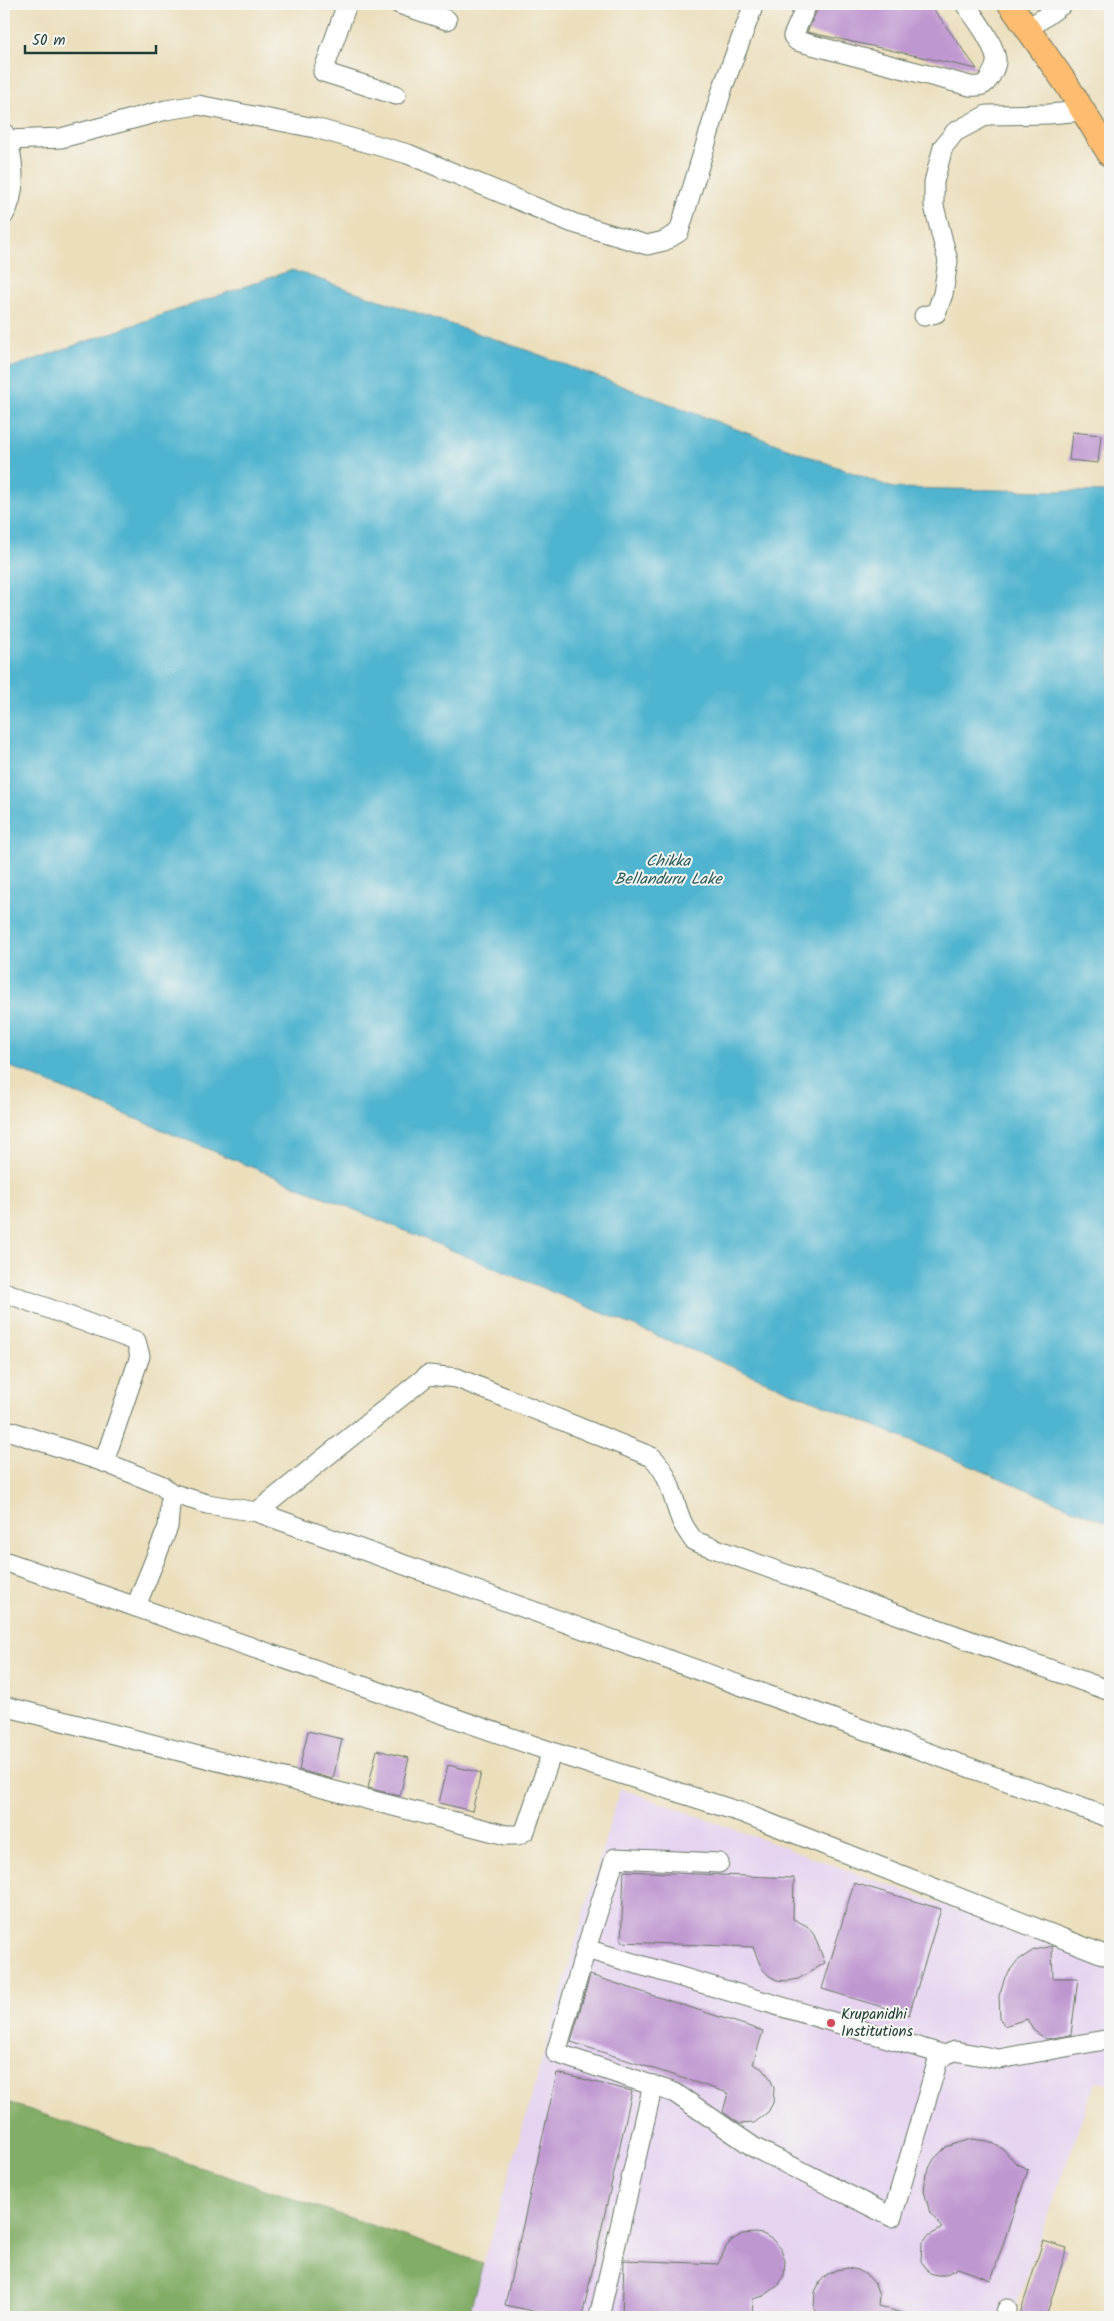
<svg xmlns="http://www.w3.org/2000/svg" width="1114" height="2321" font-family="Kalam,sans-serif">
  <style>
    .built { fill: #e5d3f0 }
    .forest { fill: #82ad66; stroke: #50754d }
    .water { fill: #50b4cf; stroke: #387882 }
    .building { fill: #bf97d0 }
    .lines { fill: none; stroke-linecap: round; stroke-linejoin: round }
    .minor-casing { stroke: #667563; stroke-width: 21 }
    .major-casing { stroke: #667563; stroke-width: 26 }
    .minor { stroke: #fff; stroke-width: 19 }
    .major { stroke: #fdbc70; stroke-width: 24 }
    .poi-dot { fill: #d1495b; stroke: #f6f6f2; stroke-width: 2 }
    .labels { text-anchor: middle; stroke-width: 4; stroke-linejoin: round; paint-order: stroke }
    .poi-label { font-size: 15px; fill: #1f3d34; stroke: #f6f6f2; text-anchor: start }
    .water-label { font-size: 16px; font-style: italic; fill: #2b5b5b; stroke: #f6f6f2 }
  </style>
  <rect width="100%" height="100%" fill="#f6f6f2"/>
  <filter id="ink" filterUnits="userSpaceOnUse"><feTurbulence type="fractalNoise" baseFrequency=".02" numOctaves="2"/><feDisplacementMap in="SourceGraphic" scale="10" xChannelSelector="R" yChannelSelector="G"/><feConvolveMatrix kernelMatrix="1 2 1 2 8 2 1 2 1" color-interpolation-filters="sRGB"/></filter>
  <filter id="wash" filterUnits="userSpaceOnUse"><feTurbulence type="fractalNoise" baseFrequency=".0096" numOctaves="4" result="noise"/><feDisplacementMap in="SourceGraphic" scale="20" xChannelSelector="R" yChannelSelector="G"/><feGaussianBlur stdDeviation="1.12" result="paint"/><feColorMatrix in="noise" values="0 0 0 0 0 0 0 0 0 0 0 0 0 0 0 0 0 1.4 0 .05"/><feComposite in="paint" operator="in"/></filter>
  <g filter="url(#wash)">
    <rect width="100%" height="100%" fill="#ebdebb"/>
    <!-- built -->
    <path class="built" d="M620,1788L1110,1965V2083L1095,2082L1012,2317H468Z"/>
    <!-- forest -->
    <path class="forest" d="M4,2101L483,2263L468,2317H4Z"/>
    <!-- water -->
    <path class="water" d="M292,270L532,352L893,488L1110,492V1524L4,1064V370Z"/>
    <g id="blocks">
      <!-- building -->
      <g class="building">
        <path d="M820,4H930L977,69L807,32Z"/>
        <path d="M1072,432L1101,435L1098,463L1069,460Z"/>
        <path d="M308,1731L342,1739L333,1779L299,1770Z"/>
        <path d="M377,1750L409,1758L400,1796L368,1788Z"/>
        <path d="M448,1765L481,1773L472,1811L439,1803Z"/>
        <path d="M624,1871L794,1878L793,1919L807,1926L814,1935L825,1963L798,1979L788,1981L777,1980L768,1975L761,1967L753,1947L621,1942Z"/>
        <path d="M854,1883L941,1909L909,2015L822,1989Z"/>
        <path d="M1052,1946L1053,1978H1078L1071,2035L1046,2039L1033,2030L1027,2019L1004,2026L1000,2017L999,1996L1005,1977L1017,1961L1034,1950Z"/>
        <path d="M590,1975L763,2031L753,2064L763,2069L770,2078L774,2088L773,2103L768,2112L754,2123L740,2124L723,2112L728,2093L571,2042Z"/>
        <path d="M557,2073L632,2091L582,2317H560L505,2305Z"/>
        <path d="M971,2139L988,2141L1003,2149L1015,2162L1028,2170L991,2280L958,2268L945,2275H937L930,2273L921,2261L922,2244L928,2236L943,2228L930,2213L924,2191L926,2174L934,2159L946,2147Z"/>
        <path d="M754,2233L763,2234L773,2240L781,2249L785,2260L784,2275L779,2285L764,2296L753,2299L752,2317H622L624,2260L718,2264L726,2247L732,2240L742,2234Z"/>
        <path d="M1043,2241L1067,2248L1046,2317H1019Z"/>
        <path d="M848,2268L858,2270L868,2276L875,2284L879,2295L878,2306L905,2314L904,2317H818L814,2308L815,2292L820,2282L826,2275L836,2270Z"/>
      </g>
    </g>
  </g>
  <g filter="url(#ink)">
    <use href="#blocks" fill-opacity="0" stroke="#667563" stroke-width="1"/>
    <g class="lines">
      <defs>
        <g id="minor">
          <path d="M347,4L323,72L396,95"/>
          <path d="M399,4L447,20"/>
          <path d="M807,4L793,36L797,41L970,86C980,87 985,86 990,77C993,72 997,65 996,59C993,41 976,19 965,4"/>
          <path d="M1028,29L1063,4"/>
          <path d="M4,133C15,156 17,194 4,215"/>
          <path d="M7,140L61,138L166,110L198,105L315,128L408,154L573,223L647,245L664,241L679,232L723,87L754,4"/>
          <path d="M924,316L936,313L943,294L948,261L934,206V182L943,147L955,132L987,115L1049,114L1083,111"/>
          <path d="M4,1292L136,1341L140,1356L104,1462"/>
          <path d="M4,1429L104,1462L161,1485L171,1493L207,1504L257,1512L1110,1818"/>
          <path d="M257,1512L428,1375L457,1378L652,1457C672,1476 672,1501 683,1524C686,1530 690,1535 694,1541L1110,1691"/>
          <path d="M4,1561L552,1752L743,1813L1110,1957"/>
          <path d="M136,1606L168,1527L171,1493"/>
          <path d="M4,1706L506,1835H518L525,1831L552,1752"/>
          <path d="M586,1949L615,1858L719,1863"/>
          <path d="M945,2055L586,1949L556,2053L675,2093L755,2148L892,2217L938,2060L945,2055L955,2051L999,2059L1110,2039"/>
          <path d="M599,2317L653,2085"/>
          <path d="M1004,2317L1007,2309"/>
        </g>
        <path id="major" d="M1010,4L1067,85L1110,155"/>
      </defs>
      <!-- minor casing -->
      <use href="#minor" class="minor-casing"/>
      <!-- major casing -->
      <use href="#major" class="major-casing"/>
      <!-- minor -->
      <use href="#minor" class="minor"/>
      <!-- major -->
      <use href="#major" class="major"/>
    </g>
  </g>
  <!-- markers -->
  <circle class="poi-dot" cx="831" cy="2023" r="5"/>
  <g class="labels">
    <!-- poi labels -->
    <g class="poi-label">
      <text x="841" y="2019">Krupanidhi<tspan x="841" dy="17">Institutions</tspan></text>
    </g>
    <!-- water labels -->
    <g class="water-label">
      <text x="668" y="866">Chikka<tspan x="668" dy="18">Bellanduru Lake</tspan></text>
    </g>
  </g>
  <!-- margin -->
  <rect width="1114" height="2321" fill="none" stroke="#f6f6f2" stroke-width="20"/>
  <!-- scale -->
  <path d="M25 45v8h131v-8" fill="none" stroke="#1f3d34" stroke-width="2.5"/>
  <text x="32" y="45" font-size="15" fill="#1f3d34" stroke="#f6f6f2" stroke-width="4" paint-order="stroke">50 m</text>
</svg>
